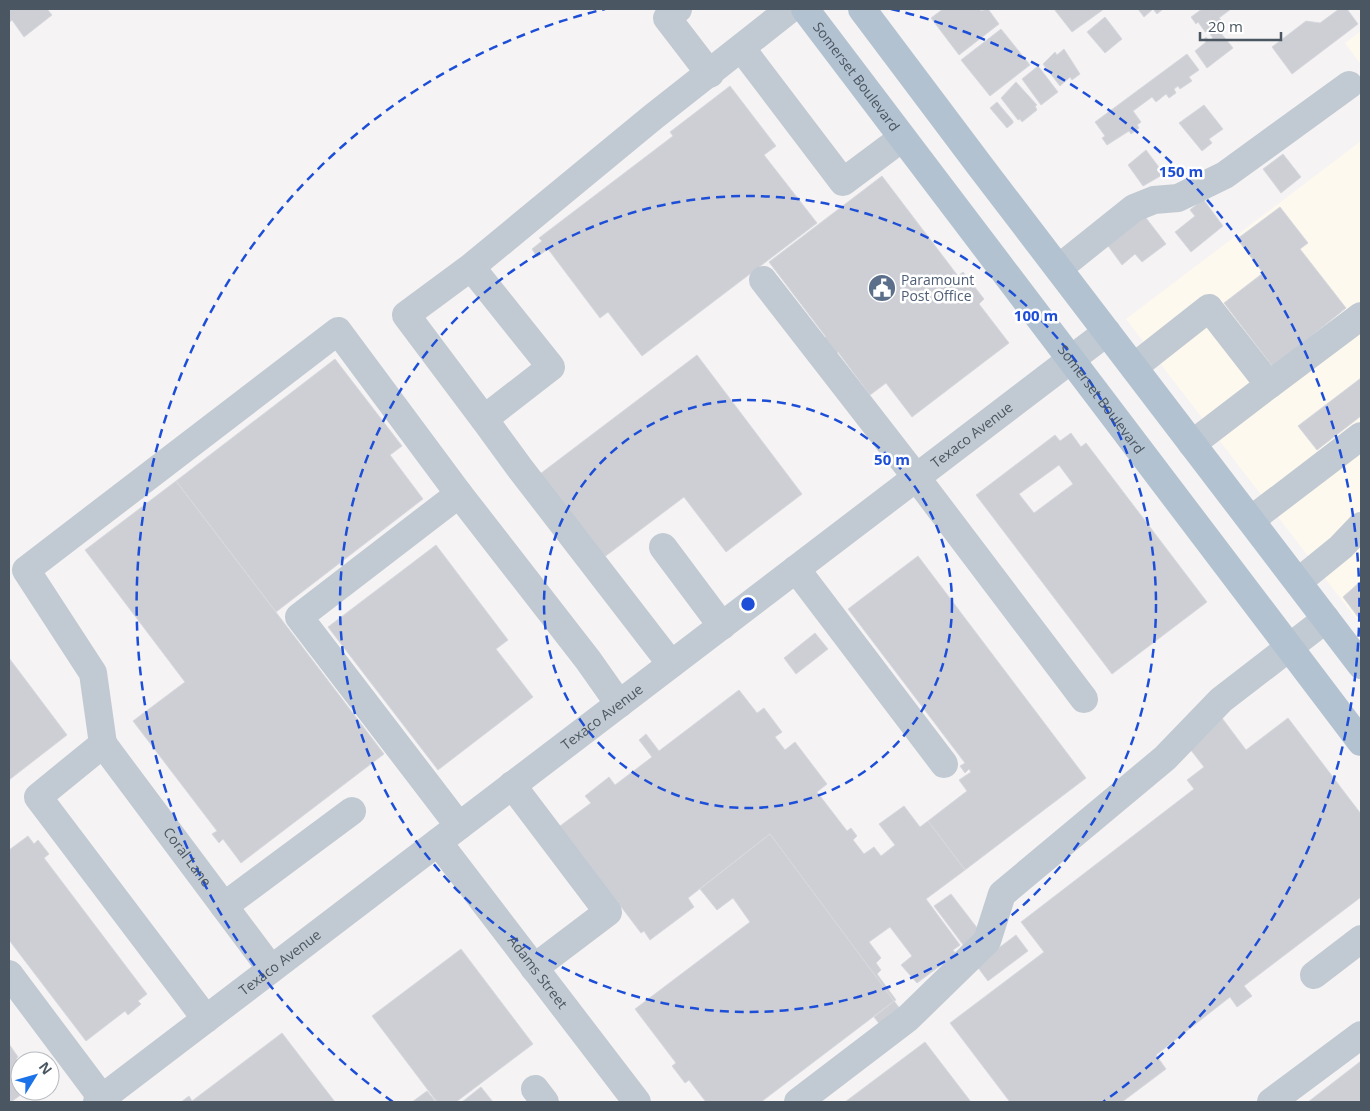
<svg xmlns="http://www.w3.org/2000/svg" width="1370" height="1111" font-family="'Open Sans',sans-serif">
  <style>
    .commercial { fill: #fdf9ef }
    .building { fill: #cdcfd5; stroke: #d7d9de; fill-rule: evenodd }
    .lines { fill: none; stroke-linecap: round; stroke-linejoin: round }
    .minor { stroke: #c1cad2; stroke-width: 28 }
    .major { stroke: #b3c2d1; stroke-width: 28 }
    .ring { fill: none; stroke: #1d4ed8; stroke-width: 2.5; stroke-dasharray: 9 6 }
    .labels { text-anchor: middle; stroke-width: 5; stroke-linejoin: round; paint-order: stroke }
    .street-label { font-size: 14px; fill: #4a5661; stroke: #fff }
    .service-label { font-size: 14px; fill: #4e5e75; stroke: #fff; text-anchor: start }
    .centre { fill: #1d4ed8; stroke: #fff; stroke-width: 2.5 }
    .ring-label { font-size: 15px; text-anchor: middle; font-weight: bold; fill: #1d4ed8; stroke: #fff; stroke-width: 5; stroke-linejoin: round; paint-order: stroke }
  </style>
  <rect width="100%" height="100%" fill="#f5f3f3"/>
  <!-- commercial -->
  <g class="commercial">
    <path d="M1361,31V65L1345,43Z"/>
    <path d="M1361,141V625L1126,319Z"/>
  </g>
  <!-- building -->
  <g class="building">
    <path d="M9,9H47L52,15L24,37L12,20L10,22L9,20Z"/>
    <path d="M943,9H979L981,11L988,9L999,24L959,55L931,18Z"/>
    <path d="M1054,9H1104L1072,32Z"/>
    <path d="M1138,9H1163L1157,14L1153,9L1144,17Z"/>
    <path d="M1202,9H1231L1219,18L1224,24L1217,28L1216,26L1206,33L1198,22L1196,24L1191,17Z"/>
    <path d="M1339,9H1347L1358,24L1292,74L1272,47L1306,21L1320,23Z"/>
    <path d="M1105,17L1122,39L1105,53L1087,32Z"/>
    <path d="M1001,29L1030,65L990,96L961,60Z"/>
    <path d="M1216,30L1219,33L1220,32L1233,48L1207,68L1195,51L1206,42L1204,39L1206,37L1209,41L1213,38L1210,34Z"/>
    <path d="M1064,49L1080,74L1072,80L1070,77L1060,86L1043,64L1055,52L1057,55Z"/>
    <path d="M1187,54L1199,70L1189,77L1192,81L1180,89L1178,86L1174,89L1176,93L1169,98L1166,94L1156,102L1152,97L1133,111L1141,122L1137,125L1139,128L1131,134L1129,131L1107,145L1102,138L1105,136L1095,122Z"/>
    <path d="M1038,66L1058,92L1041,105L1022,79Z"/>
    <path d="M1016,82L1037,105L1035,106L1037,110L1022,122L1020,119L1018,120L1001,98Z"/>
    <path d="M730,86L776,146L764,155L817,223L642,356L608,312L600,318L548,249L537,257L532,249L542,241L539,238L673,136L670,132Z"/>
    <path d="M997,102L1013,121V123L1007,128L990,108Z"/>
    <path d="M1204,105L1223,129L1209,139L1212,143L1202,151L1179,123Z"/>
    <path d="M1146,150L1164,174L1143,186L1128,165Z"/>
    <path d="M1283,154L1301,177L1281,193L1263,169Z"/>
    <path d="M882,176L958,276L963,272L984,299L979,304L1009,343L912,417L886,383L870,395L838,352L827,360L816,346L826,337L769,262Z"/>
    <path d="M1203,199L1223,226L1191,252L1175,232L1195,216L1190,210Z"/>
    <path d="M1280,207L1308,243L1300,249L1346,308L1273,367L1224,303L1263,273L1237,239Z"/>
    <path d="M1143,214L1166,244L1142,262L1135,254L1122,265L1106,243Z"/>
    <path d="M697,355L802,494L726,552L684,497L599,561L536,477Z"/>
    <path d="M335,359L402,446L390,455L423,499L276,612L176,481Z"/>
    <path d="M1361,378V416L1317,450L1298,426Z"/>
    <path d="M1071,433L1081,447L1086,443L1207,602L1112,674L976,495L1055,435L1060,441ZM1059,465L1073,484L1034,513L1019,494Z"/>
    <path d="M176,481L384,754L241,863L223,839L219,843L212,834L217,831L133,721L185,682L85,550Z"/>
    <path d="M436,545L508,640L496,649L533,697L438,770L328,627Z"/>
    <path d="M918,556L1086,778L965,870L928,821L967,791L959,780L971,772L969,769L965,773L960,766L965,763L848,609Z"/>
    <path d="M1361,581V621L1343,597Z"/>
    <path d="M815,633L828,649L796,674L784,658Z"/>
    <path d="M9,658L67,735L9,780Z"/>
    <path d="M739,690L757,713L764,708L782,732L775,737L785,750L795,742L827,784L817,792L847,831L851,828L857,836L853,840L864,854L874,847L881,856L895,845L879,824L904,806L920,827L928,821L965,870L926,899L960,945L953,950L956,954L917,983L901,965L912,956L890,927L869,942L881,958L876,963L881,970L877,974L896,1000L894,1001L770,834L688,898L694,907L650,940L644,931L641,933L560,826L591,803L585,796L609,777L615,785L652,757L639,740L646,734L659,751Z"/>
    <path d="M1222,718L1246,750L1288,718L1361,814V897L1244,986L1252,996L1237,1007L1230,997L1156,1055L1166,1069L1122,1102H1010L950,1023L1044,952L1021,922L1194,789L1187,780L1204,767L1187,745Z"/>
    <path d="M770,834L894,1001L761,1102H706L689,1080L685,1083L672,1066L676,1063L635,1009L750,922L733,898L717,910L700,889Z"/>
    <path d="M28,836L34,844L38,840L49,854L44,858L147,994L138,1001L141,1004L128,1015L125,1011L86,1041L9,940V850Z"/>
    <path d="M951,894L981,933L964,946L934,906Z"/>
    <path d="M1016,935L1028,951L988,981L976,965Z"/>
    <path d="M461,949L533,1044L456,1102H437L372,1016Z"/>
    <path d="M894,1001L901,1010L881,1026L874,1017Z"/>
    <path d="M282,1033L335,1102H181L189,1096L192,1101Z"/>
    <path d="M925,1042L971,1102H845Z"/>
    <path d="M9,1044L18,1057L16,1059L20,1064V1091H26L11,1102L9,1101Z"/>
    <path d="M1361,1061V1102H1308Z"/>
    <path d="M481,1087L493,1102H462Z"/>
    <path d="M427,1091L436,1102H412Z"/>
  </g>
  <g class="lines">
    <!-- minor -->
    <g class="minor">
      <path d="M678,9L667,18L710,74"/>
      <path d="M742,49L843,182L902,138"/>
      <path d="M471,267L551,367L484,419L406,315L471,267L653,117L790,9"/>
      <path d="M1059,268L1134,208L1154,200L1178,198L1225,175L1349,85"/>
      <path d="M763,280L916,477L1084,699"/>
      <path d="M1134,367L1209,308L1269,385L1192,444"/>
      <path d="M1269,385L1361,316"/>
      <path d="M484,419L519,467L671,664"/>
      <path d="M1251,520L1361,436"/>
      <path d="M663,547L722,626"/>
      <path d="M796,569L944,764"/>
      <path d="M1298,582L1341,547L1361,526"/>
      <path id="s1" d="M103,744L271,969"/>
      <path d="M512,785L608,912L534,968"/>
      <path d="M459,826L299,617L459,494L588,660L619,704"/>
      <path id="s2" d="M438,842L637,1102"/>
      <path d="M224,906L352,811"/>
      <path d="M9,974L102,1098"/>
      <path d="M1314,975L1361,939"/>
      <path d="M206,1019L38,797L103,744L93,673L26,570L338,331L459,494"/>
      <path d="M535,1089L545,1102"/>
      <path id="s3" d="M97,1102L1107,332"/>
      <path d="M798,1102L908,1018L987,941L1002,894L1165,758L1221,700L1326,619"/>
      <path d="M1271,1102L1361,1035"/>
    </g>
    <!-- major -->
    <g class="major">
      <path id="s4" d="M805,9L1361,742"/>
      <path d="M862,9L980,166L1361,665"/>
    </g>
  </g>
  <!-- distance rings -->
  <g class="ring">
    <circle cx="748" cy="604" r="204"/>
    <circle cx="748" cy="604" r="408"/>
    <path d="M393 1102A612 612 0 0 1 605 9M891 9A612 612 0 0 1 1103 1102"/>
  </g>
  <!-- icons -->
  <defs>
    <symbol id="civic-disc" viewBox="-11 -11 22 22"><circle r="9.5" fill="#5c6f8a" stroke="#fff"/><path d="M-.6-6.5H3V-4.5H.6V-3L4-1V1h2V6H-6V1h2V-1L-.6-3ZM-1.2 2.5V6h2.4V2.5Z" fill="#fff"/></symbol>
  </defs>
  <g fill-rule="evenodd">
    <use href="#civic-disc" x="866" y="272" width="32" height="32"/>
  </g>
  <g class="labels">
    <!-- street labels -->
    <g class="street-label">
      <text dy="5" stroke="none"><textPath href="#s4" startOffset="85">Somerset Boulevard</textPath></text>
      <text dy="5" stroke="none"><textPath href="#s4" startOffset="490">Somerset Boulevard</textPath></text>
      <text dy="5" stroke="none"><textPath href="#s3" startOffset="1100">Texaco Avenue</textPath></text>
      <text dy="5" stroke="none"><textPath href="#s3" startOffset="635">Texaco Avenue</textPath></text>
      <text dy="5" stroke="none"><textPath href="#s1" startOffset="141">Coral Lane</textPath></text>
      <text dy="5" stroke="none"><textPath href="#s3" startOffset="230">Texaco Avenue</textPath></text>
      <text dy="5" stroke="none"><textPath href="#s2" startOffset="164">Adams Street</textPath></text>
    </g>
    <!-- service labels -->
    <g class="service-label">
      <text x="901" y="285">Paramount<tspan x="901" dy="16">Post Office</tspan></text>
    </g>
  </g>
  <circle cx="748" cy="604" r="8" class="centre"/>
  <g class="ring-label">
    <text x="1181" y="177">150 m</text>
    <text x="1036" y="321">100 m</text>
    <text x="892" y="465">50 m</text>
  </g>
  <!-- border -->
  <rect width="1370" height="1111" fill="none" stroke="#4a5661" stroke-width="20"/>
  <!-- north arrow -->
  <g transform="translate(35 1076) rotate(53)"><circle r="24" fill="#ffffff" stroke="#b7bbc0"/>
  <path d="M0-4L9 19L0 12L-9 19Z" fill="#1a73e8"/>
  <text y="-8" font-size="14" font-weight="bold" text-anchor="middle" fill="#4a5661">N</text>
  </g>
  <!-- scale -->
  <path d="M1200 32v8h81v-8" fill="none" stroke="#4a5661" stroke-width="2.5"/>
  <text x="1208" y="32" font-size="15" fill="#4a5661" stroke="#ffffff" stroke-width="4" paint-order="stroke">20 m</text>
</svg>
